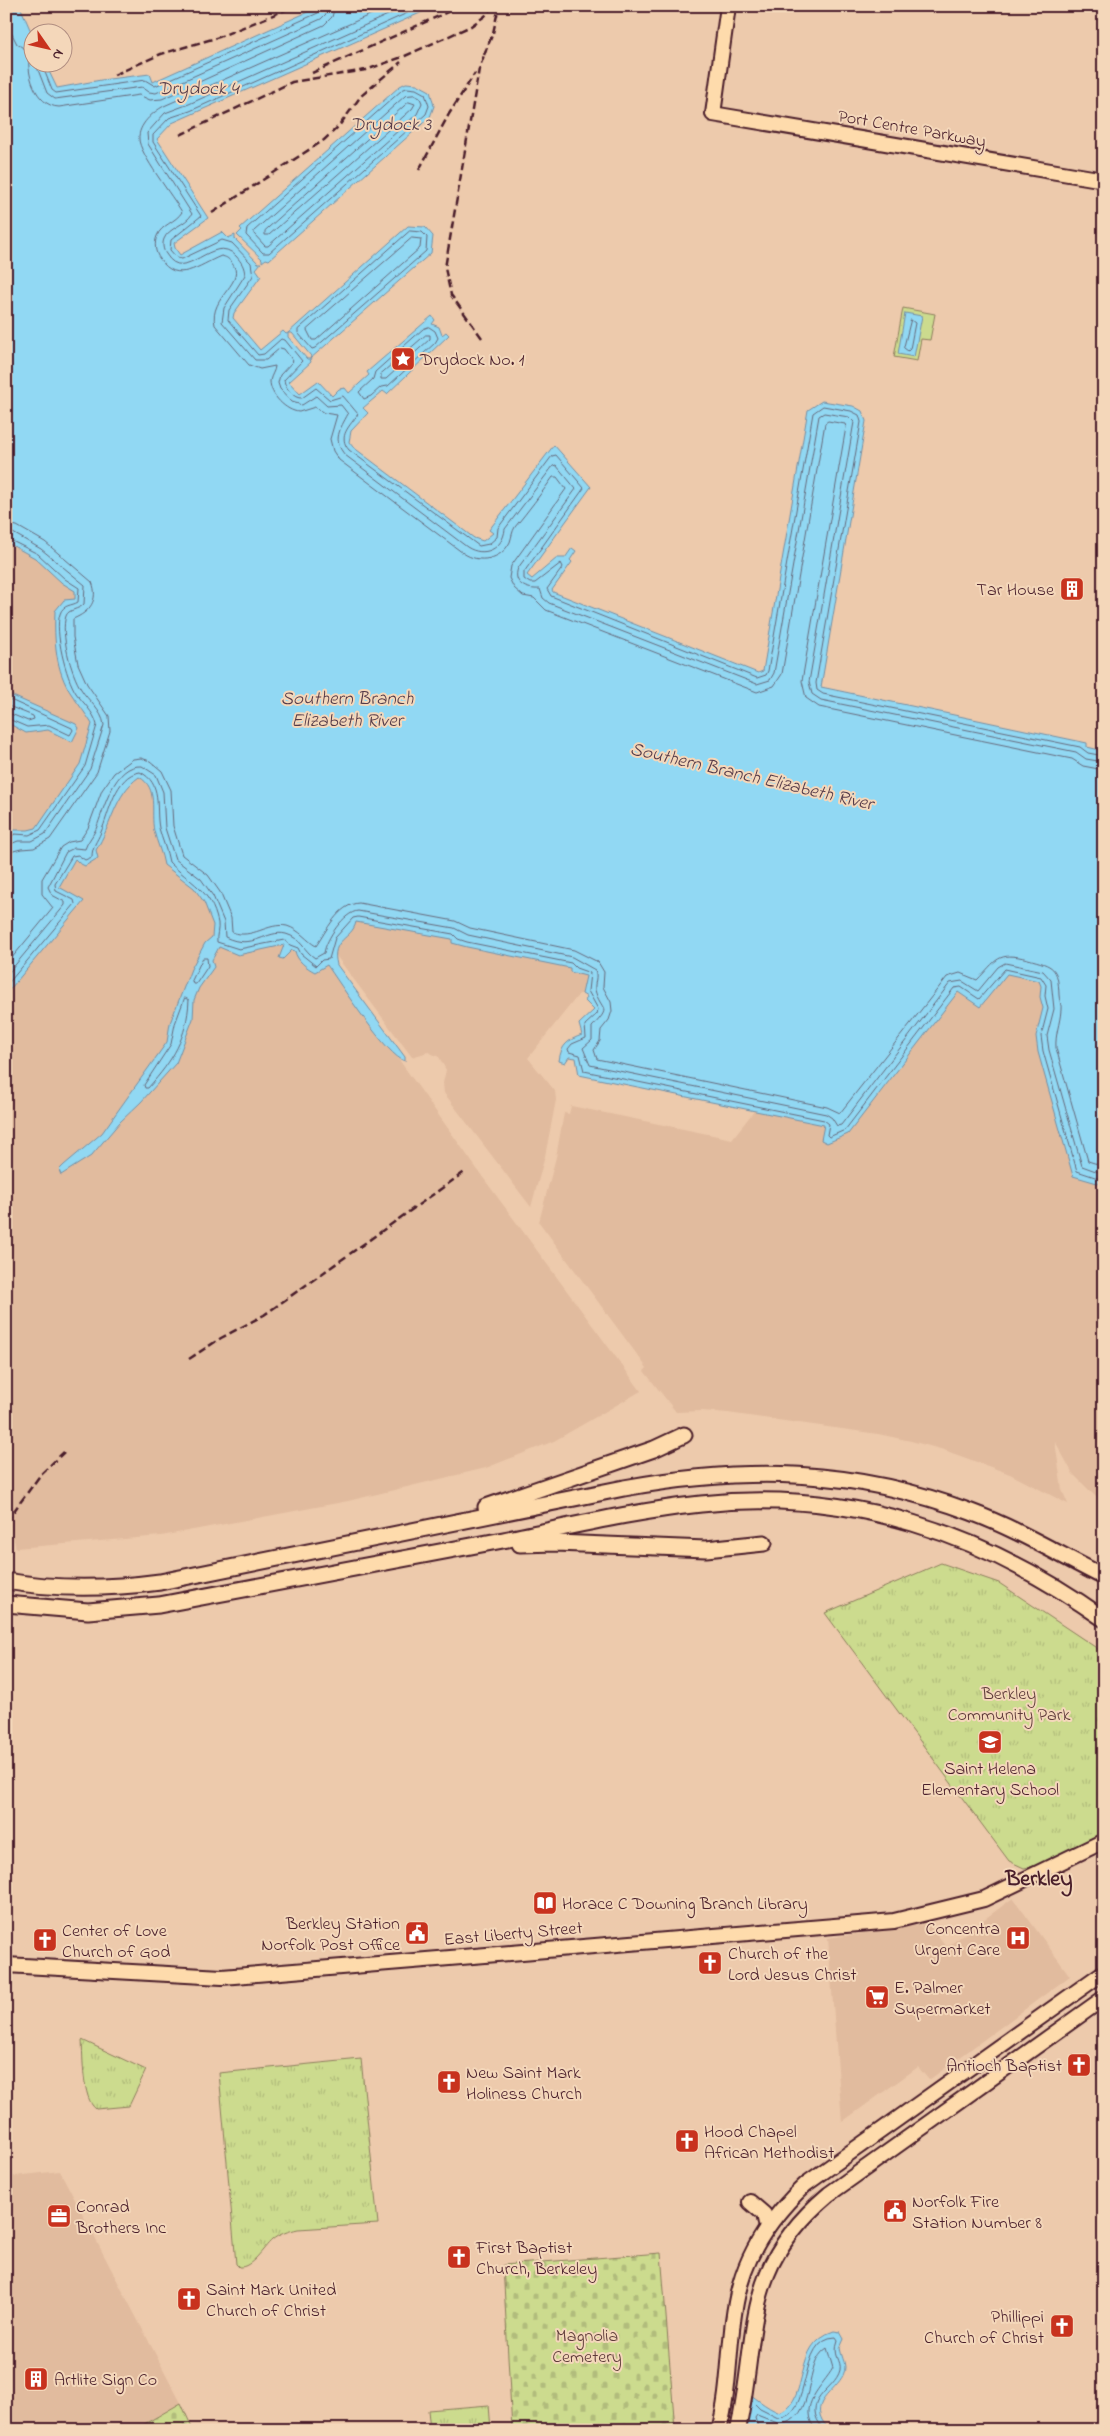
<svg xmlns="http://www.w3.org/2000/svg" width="1110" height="2436" font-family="'Indie Flower',sans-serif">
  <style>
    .built { fill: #e1bb9e }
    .grass { fill: #ccdb8e; stroke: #8b7d5c }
    .cemetery { fill: url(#cemetery-stones); stroke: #8b7d5c }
    .park { fill: url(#park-tufts); stroke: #8b7d5c }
    .water { fill: #91d8f3; stroke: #758ea3; fill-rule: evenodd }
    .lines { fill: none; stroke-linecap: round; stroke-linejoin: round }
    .shore { stroke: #66697b; stroke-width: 1 }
    .major-casing { stroke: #4a1f2b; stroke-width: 18 }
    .highway-casing { stroke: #4a1f2b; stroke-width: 19 }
    .major { stroke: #fedbac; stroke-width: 14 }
    .highway { stroke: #fedbac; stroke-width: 15 }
    .rail { stroke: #4a1f2b; stroke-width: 2.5; stroke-dasharray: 8 4; stroke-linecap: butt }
    .labels { text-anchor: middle; stroke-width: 4; stroke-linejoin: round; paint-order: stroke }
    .street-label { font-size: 18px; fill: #4a1f2b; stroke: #f4d7ba }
    .poi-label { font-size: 18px; fill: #4a1f2b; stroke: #f4d7ba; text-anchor: start }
    .park-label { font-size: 18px; fill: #5e3b3a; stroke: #f4d7ba }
    .water-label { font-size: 19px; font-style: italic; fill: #553b49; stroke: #f4d7ba }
    .district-label { font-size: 22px; font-weight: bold; fill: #4a1f2b; stroke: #f4d7ba }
  </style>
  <defs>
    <pattern id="cemetery-stones" width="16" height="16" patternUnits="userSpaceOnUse" patternTransform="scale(1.25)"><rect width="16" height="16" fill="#ccdb8e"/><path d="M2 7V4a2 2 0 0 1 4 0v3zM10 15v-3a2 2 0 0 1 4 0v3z" fill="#b1bc7b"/></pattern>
    <pattern id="park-tufts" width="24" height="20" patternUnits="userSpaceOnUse" patternTransform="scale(1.25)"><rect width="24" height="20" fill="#ccdb8e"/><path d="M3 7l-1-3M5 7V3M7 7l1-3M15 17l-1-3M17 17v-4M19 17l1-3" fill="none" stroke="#b1bc7b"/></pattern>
  </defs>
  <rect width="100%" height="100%" fill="#edcaac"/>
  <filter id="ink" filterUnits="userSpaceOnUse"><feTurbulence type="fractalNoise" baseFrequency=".02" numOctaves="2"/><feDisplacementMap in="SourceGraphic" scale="10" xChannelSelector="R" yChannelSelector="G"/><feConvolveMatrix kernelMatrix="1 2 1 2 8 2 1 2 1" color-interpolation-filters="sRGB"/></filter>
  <g filter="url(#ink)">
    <!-- built -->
    <g class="built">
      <path d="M6,496L594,938L582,994H579L528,1058L555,1091L556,1100L545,1156L531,1207L444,1093L443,1083L446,1070L439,1057L428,1052L412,1057L334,953L327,959L487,1183L641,1391L554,1441L486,1468L348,1501L161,1536L16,1548L6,1511V1501L9,1496L6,1486Z"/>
      <path d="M904,922L1104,964V1505L1073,1474L1055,1441L1062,1490L1068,1504L1010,1474L944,1450L911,1441L878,1434L728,1413L702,1411L676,1412L644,1371L647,1368L539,1222L556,1157L564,1113L569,1114L571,1106L732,1139Z"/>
      <path d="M1013,1898L1070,1976L929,2080L918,2067L842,2122L828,1938L928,1924L947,1947Z"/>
      <path d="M60,2171L181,2403L134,2430H6V2177Z"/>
    </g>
    <!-- grass -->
    <path class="grass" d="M903,308L935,314L930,340L921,339L917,361L894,357Z"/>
    <!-- cemetery -->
    <g class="cemetery">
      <path d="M661,2253L675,2430H512L503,2265Z"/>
      <path d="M181,2403L193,2430H134Z"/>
    </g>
    <!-- park -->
    <g class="park">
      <path d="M941,1563L999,1583L1104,1653V1832L1035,1866L1024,1868L1009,1861L825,1613Z"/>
      <path d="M82,2040L146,2070L129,2106L96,2109C82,2099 83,2056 82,2040Z"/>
      <path d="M361,2059L378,2224L298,2229C289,2231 279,2234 272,2240C263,2248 252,2268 239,2267L236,2264L219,2073Z"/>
      <path d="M489,2405L491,2430H430L428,2410Z"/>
    </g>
    <!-- water -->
    <g class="water">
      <path d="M6,6H20L32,34V62L45,63L57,88L101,80L150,74L153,82L155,81L321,6H436L172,123L157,139L208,218L174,243L175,248L180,255L222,232L228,238L235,235V239L258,263H261L256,269L261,276L234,313L233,318L260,350L283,331L286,334L288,333L408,226L425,227L433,236L431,253L310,359L311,362L289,382L300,394L318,381L332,396L339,389L345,388L349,393L369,375L367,372L432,316L435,320L432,324L439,327L442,335L446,332L449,335L387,394L383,391L363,408L368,413L351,431L349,442L353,447L474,538L483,541L493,533L489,530L554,445L591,487L527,575L532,579L557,558H565L572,548L576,551L570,560L572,562L552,590L553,592L758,673L763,671L808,410L822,401L853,406L862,411L866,421L821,687L1087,743V747L1104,751V1185L1073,1176L1038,1052L1036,1036L1043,1008L1040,997L1041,986L1039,981L1007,974L980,1007L958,992L848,1134L827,1143L821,1140L824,1125L579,1075L576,1058L569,1057L565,1063L559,1061C561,1045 568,1040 582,1035L579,1024L594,1010L585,1001L587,997L582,994L586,976L570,972V968L467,947L452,943V939L356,922C352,940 330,938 337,965L405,1057V1061C388,1058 339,982 327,965L315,972C307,968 297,961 295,951L292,950L283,959L279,958L284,945L238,955L219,947L212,960L214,967L199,988L194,1000L193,1019L176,1063L141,1102L120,1122L91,1156L61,1175L59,1170L64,1165L102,1133L167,1042L170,1023L191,969L205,943L212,937L213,925L204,902L194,888L164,865C162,853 157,843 154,831C150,811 159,788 139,777C114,795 112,825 96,850L98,858L85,866L79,863L75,859L59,887L84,901L6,994V838L11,830H28L36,828L80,764L92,724C86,714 79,705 72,695C55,671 54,639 55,611L64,600L75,599V591L62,583L35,558L6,542ZM288,333H292L311,356L310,359H307L288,337Z"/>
      <path d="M406,83L417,84L430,91L434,106L430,117L269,260L266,259L262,262V259L237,235L242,230L240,228L400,86Z"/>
      <path d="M905,313L922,316L914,357L898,354Z"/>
      <path d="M6,693L76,724L79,728L72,742L48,730L26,733L6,722Z"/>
      <path d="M834,2331L840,2332L844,2339L840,2348C841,2355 845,2362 845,2367C845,2387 810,2398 822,2420C824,2424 828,2427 830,2430H749L736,2410L741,2388C755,2397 765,2407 780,2413C812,2397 791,2344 834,2331Z"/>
    </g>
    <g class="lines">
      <!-- shore -->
      <g class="shore">
        <path d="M390,6L164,106C153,112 138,125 139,139C139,153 173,197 182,212C176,222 161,225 157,236C154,243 155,253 160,259C177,285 199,265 221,256C226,257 228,258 231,262C249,282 208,296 215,325L249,365L260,369L275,366C275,371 271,375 270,381C270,395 286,411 299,412L315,407L324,413L337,415L330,439L333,451L339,460L463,553C479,564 501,560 510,542C512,536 512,532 515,527C528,511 541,494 553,477H557L566,489L511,566L509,578L514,588L523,596L534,598L546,610L757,692L774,686L782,674L825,423L828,421L845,424L846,427L802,681L806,698L819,707L1072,759L1083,766L1104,770"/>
        <path d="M408,6L189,104L165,113L147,133L148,144L192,214C186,225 168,228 164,239C162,244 163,250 166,254C185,286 213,231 236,256C242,263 244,266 245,275L224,308L222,322L255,360H266L280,348L284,349L293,361L280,375L278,383L280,389L292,402L302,405L316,396L327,406L341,405L348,414C340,429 332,440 345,455L467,547C484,558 503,549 505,529L553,466L556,465L576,489L518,568C512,584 527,590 540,589L543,598L549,603L757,684L770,680L774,673L819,416L824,413L849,417L854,422L809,682L812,694L821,700L1076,752L1086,759L1104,762"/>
        <path d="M423,6L190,111L169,118L153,135V142L201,216L171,240L170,250L177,258L182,259L222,240L232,243L251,263L253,276L229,310L228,320L258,355L264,354L281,339L285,340L302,361L284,380C285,388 294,399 302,398L316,388L330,400L343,396L358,414C350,426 337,436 349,450L479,546L489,544L497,537L498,528L552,456L556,455L584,488L524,572V579L530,583H535L561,563L563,567L547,589L551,596L757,678L766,675L768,671L813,413L823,406L851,411L859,415L861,422L816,683L817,690L823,694L1080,747L1088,753L1104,756"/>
        <path d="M6,22L17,44L30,52C25,71 35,106 59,107L139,95L150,100L162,99L324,25L332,17L335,6"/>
        <path d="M35,62L47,93L55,99L142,87L149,92L156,93L321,19L326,14L327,6"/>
        <path d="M41,62L52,90L56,93L145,80L155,86L318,13L321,6"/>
        <path d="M407,88L416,89L425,94L429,106L426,114L269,253H263L246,235L247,228L402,90Z"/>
        <path d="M414,95L420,98L422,103L417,114L268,246H265L254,234V231L405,96Z"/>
        <path d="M409,102L415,104L412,109L269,235H265V231Z"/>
        <path d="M410,231L422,232L427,237L426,251L315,348L312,349L298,333V330Z"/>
        <path d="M412,238L421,239L420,248L316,340H312L307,330Z"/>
        <path d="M911,320L915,323L910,349L908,351L904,348Z"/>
        <path d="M429,327L435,331L438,338L435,343L388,386L381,387L371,396L364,399L359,392L373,379L375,372L423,329Z"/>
        <path d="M426,335H430V339L386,379H381V374Z"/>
        <path d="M6,524L17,526L45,542L92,582C99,600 90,612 73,619V637L78,664L87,684L109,716L110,731L97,772L50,839L34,848L21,849L6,853"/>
        <path d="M6,531L13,533L41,549L85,585L84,604C79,610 68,609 66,616C60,633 71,674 81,689C88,701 102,710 104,725L90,769L45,834L32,841H18L6,846"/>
        <path d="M6,538L38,554L65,579L79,588L78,602C72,606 63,604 60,614C54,631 66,678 76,693C83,703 94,712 97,725L85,766L40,830L29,835L15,834L6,839"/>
        <path d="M6,698L72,728L73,730L70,735L49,725L27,727L6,718"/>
        <path d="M6,705L33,716L34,719L28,721L6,712"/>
        <path d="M203,958H207L208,966L196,984H193L192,981Z"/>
        <path d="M6,965L53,908L42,894V879L61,847L69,842L80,840L88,828L102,790L114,773L133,759L141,758L150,761L162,771L171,790L173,826L182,855L208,875L220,892L231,918L232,932C252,940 268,922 287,926C300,930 307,941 316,946C326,932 338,904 359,903L455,921L470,928L574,950L598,962L604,972L603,987L611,1002L612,1011L609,1020L601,1030L600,1041L594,1050L597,1059L827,1107L840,1113L947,977L960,973L977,980C997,960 997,951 1028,959C1054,966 1058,967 1059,995C1059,1000 1062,1005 1061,1010C1060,1024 1055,1034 1056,1048L1088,1161L1104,1166"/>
        <path d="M6,976L65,905V902L52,895L48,887L66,852L74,848L85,849C87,842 93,836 96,829C104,809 114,764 142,766L156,775L163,792L165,828L175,859L201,879L213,896L224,922L225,937C254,951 266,929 286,934C301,938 304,951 315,958L324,953C326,939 344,912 358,911L454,928L468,935L572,957L595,970C598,977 594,983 595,990C601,1012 613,1005 592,1027V1040L583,1048L590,1065L826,1114L832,1118L837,1126L841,1125L950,983L962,981L978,991L998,967L1005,963L1043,971L1051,980L1054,1009L1047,1036L1049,1050L1082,1166L1104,1174"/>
        <path d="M6,986L75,904L74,900L56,891L55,884L72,856L78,855L85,860L92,857C92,846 97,842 101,832C109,814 115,775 140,772C163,783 155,807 159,828C162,840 167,850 169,862C190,883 211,889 218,923C219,929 216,936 217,942L239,949L284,940L290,945L298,948L301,954L316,966L322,960L329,959L335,938L353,918L358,917L453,934L458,939L467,942L571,963L576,968L590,973L588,991L598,1009L597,1014L585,1025L586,1038L572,1044L568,1049L569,1052L580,1055L584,1071L824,1120L829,1124L827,1135L829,1137L845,1130L954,988L961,987L979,999L1005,969L1041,977L1046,985L1045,996L1048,1009L1041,1036L1043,1051L1077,1171L1104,1180"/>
        <path d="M185,998L189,1000C187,1038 173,1060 148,1088H145L144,1085L171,1044L175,1024Z"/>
        <path d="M752,2401L760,2409L778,2418C814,2418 796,2337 836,2337L838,2340C832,2356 842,2360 840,2370C835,2391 798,2399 824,2430"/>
        <path d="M759,2430L755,2418L757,2415L780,2424C818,2420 802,2363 827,2348L833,2368C823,2386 796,2406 816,2430"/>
      </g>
      <defs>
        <g id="major">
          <path d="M728,6L713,114L1104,180"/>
          <path d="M6,1965L222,1977L894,1921L984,1899L1104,1841"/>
          <path d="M750,2202L764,2214L767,2228"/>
          <path d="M719,2430C732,2383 727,2332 740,2285C751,2245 776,2212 806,2184L1104,1972"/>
          <path d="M738,2430C760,2329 740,2269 829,2194L1104,1998"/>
        </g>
        <g id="highway">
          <path d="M486,1507L654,1449L684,1435"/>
          <path d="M520,1544L556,1543L706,1549L764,1543"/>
          <path d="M6,1581C58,1590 108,1589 160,1582L624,1488C747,1466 853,1468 971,1512C1017,1529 1060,1555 1104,1577"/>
          <path d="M6,1604L88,1611L159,1605C273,1583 388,1562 503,1540C568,1527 635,1511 701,1504C851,1488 983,1533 1104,1619"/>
        </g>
      </defs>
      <!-- major casing -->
      <use href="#major" class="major-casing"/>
      <!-- highway casing -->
      <use href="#highway" class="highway-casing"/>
      <!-- major -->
      <use href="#major" class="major"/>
      <!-- highway -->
      <use href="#highway" class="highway"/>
      <!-- rail -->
      <g class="rail">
        <path d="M484,55L493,33L499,6"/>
        <path d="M312,73L461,6"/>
        <path d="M114,75L161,54L219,37L295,6"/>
        <path d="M180,135L292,82L366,70L405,56L471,26L485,16L493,6"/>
        <path d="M419,170L449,114L475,73"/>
        <path d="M212,213L324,140L339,126L361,96L401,62"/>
        <path d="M482,338L451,295L445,268L479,69L486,50"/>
        <path d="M189,1359L221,1338L264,1315L466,1171"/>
        <path d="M6,1522L41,1474L64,1452"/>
      </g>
    </g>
  </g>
  <!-- icons -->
  <defs>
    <symbol id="sight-square" viewBox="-11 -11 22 22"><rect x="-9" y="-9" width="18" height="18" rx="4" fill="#c8321e" stroke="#f4d7ba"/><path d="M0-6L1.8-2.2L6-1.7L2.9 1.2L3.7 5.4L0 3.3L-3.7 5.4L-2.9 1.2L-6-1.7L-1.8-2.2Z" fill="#fff"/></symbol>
    <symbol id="building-square" viewBox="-11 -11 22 22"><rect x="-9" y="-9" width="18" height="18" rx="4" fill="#c8321e" stroke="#f4d7ba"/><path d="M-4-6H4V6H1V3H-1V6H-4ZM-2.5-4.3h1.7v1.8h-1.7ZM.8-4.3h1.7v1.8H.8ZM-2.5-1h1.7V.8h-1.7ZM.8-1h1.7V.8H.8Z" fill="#fff"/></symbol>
    <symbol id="school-square" viewBox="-11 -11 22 22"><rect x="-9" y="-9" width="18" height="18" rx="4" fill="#c8321e" stroke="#f4d7ba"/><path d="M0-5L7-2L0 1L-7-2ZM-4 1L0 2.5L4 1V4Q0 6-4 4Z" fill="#fff"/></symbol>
    <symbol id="library-square" viewBox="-11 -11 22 22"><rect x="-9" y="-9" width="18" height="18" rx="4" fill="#c8321e" stroke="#f4d7ba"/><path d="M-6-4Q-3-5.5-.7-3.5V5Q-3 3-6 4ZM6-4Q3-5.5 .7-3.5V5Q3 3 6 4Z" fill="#fff"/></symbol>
    <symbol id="civic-square" viewBox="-11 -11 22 22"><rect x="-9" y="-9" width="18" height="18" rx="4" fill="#c8321e" stroke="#f4d7ba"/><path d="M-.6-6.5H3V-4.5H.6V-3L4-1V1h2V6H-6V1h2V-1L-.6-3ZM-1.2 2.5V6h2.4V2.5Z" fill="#fff"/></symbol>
    <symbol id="hospital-square" viewBox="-11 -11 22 22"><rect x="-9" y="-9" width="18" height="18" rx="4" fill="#c8321e" stroke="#f4d7ba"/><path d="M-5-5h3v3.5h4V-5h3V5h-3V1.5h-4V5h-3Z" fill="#fff"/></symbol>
    <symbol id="church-square" viewBox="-11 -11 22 22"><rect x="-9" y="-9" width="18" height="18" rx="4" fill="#c8321e" stroke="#f4d7ba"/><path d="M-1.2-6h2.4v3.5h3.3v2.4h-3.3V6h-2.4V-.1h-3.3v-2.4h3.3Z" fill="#fff"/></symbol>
    <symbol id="supermarket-square" viewBox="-11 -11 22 22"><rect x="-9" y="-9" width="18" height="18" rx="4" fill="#c8321e" stroke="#f4d7ba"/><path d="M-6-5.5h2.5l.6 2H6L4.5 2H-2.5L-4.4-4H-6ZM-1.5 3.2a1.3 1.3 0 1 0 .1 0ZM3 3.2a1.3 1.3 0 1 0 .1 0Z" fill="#fff"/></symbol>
    <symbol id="office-square" viewBox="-11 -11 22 22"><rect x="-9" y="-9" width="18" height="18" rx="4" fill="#c8321e" stroke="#f4d7ba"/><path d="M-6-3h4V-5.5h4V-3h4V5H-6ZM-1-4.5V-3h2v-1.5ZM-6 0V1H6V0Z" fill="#fff"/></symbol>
  </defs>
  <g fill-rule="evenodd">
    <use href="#sight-square" x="389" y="345" width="28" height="28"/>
    <use href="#building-square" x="1058" y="575" width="28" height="28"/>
    <use href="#school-square" x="976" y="1728" width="28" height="28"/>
    <use href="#library-square" x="531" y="1889" width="28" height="28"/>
    <use href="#civic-square" x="403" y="1919" width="28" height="28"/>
    <use href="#hospital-square" x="1004" y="1924" width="28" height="28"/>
    <use href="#church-square" x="31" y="1926" width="28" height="28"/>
    <use href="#church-square" x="696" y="1949" width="28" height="28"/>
    <use href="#supermarket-square" x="863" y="1983" width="28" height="28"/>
    <use href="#church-square" x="1065" y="2051" width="28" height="28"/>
    <use href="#church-square" x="435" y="2068" width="28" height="28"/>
    <use href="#church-square" x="673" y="2127" width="28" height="28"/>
    <use href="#civic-square" x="881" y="2197" width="28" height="28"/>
    <use href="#office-square" x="45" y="2202" width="28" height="28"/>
    <use href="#church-square" x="445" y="2243" width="28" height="28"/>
    <use href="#church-square" x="175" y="2285" width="28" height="28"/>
    <use href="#church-square" x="1048" y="2312" width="28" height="28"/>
    <use href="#building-square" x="22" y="2365" width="28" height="28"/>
  </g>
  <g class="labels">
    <!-- street labels -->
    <g class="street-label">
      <text transform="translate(912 128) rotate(10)" y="6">Port Centre Parkway</text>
      <text transform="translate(513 1933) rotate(-5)" y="6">East Liberty Street</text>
    </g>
    <!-- poi labels -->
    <g class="poi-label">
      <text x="420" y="365">Drydock No. 1</text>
      <text x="1054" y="595" text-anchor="end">Tar House</text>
      <text x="990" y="1774" text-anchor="middle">Saint Helena<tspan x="990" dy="21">Elementary School</tspan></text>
      <text x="562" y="1909">Horace C Downing Branch Library</text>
      <text x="400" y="1929" text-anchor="end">Berkley Station<tspan x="400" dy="21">Norfolk Post Office</tspan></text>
      <text x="1000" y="1934" text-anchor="end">Concentra<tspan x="1000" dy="21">Urgent Care</tspan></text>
      <text x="62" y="1936">Center of Love<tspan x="62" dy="21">Church of God</tspan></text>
      <text x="728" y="1959">Church of the<tspan x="728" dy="21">Lord Jesus Christ</tspan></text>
      <text x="894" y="1993">E. Palmer<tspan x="894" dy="21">Supermarket</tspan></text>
      <text x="1062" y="2071" text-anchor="end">Antioch Baptist</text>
      <text x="466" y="2078">New Saint Mark<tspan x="466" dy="21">Holiness Church</tspan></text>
      <text x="704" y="2137">Hood Chapel<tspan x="704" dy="21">African Methodist</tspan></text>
      <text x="912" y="2207">Norfolk Fire<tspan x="912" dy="21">Station Number 8</tspan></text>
      <text x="76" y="2212">Conrad<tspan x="76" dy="21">Brothers Inc</tspan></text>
      <text x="476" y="2253">First Baptist<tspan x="476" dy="21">Church, Berkeley</tspan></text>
      <text x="206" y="2295">Saint Mark United<tspan x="206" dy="21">Church of Christ</tspan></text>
      <text x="1044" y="2322" text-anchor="end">Phillippi<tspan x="1044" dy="21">Church of Christ</tspan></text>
      <text x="54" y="2385">Artlite Sign Co</text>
    </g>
    <!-- park labels -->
    <g class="park-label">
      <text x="1009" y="1699">Berkley<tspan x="1009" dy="21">Community Park</tspan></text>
      <text x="587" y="2341">Magnolia<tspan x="587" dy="21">Cemetery</tspan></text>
    </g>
    <!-- water labels -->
    <g class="water-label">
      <text x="198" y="94">Drydock 4</text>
      <text x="391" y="130">Drydock 3</text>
      <text x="347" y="704">Southern Branch<tspan x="347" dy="22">Elizabeth River</tspan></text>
      <text transform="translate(752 775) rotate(13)" y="7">Southern Branch Elizabeth River</text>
    </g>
    <!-- district labels -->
    <g class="district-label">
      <text x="1039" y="1885">Berkley</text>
    </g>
  </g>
  <!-- margin -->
  <rect width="1110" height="2436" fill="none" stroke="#f4d7ba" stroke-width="25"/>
  <rect x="12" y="12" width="1085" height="2411" fill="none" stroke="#4a1f2b" stroke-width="2" filter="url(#ink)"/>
  <!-- north arrow -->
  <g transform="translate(48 48) rotate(124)"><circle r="24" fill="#f4d7ba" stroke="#b08d81"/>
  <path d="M0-4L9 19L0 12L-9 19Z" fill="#c8321e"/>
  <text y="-8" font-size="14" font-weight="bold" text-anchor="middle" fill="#4a1f2b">N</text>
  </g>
</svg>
